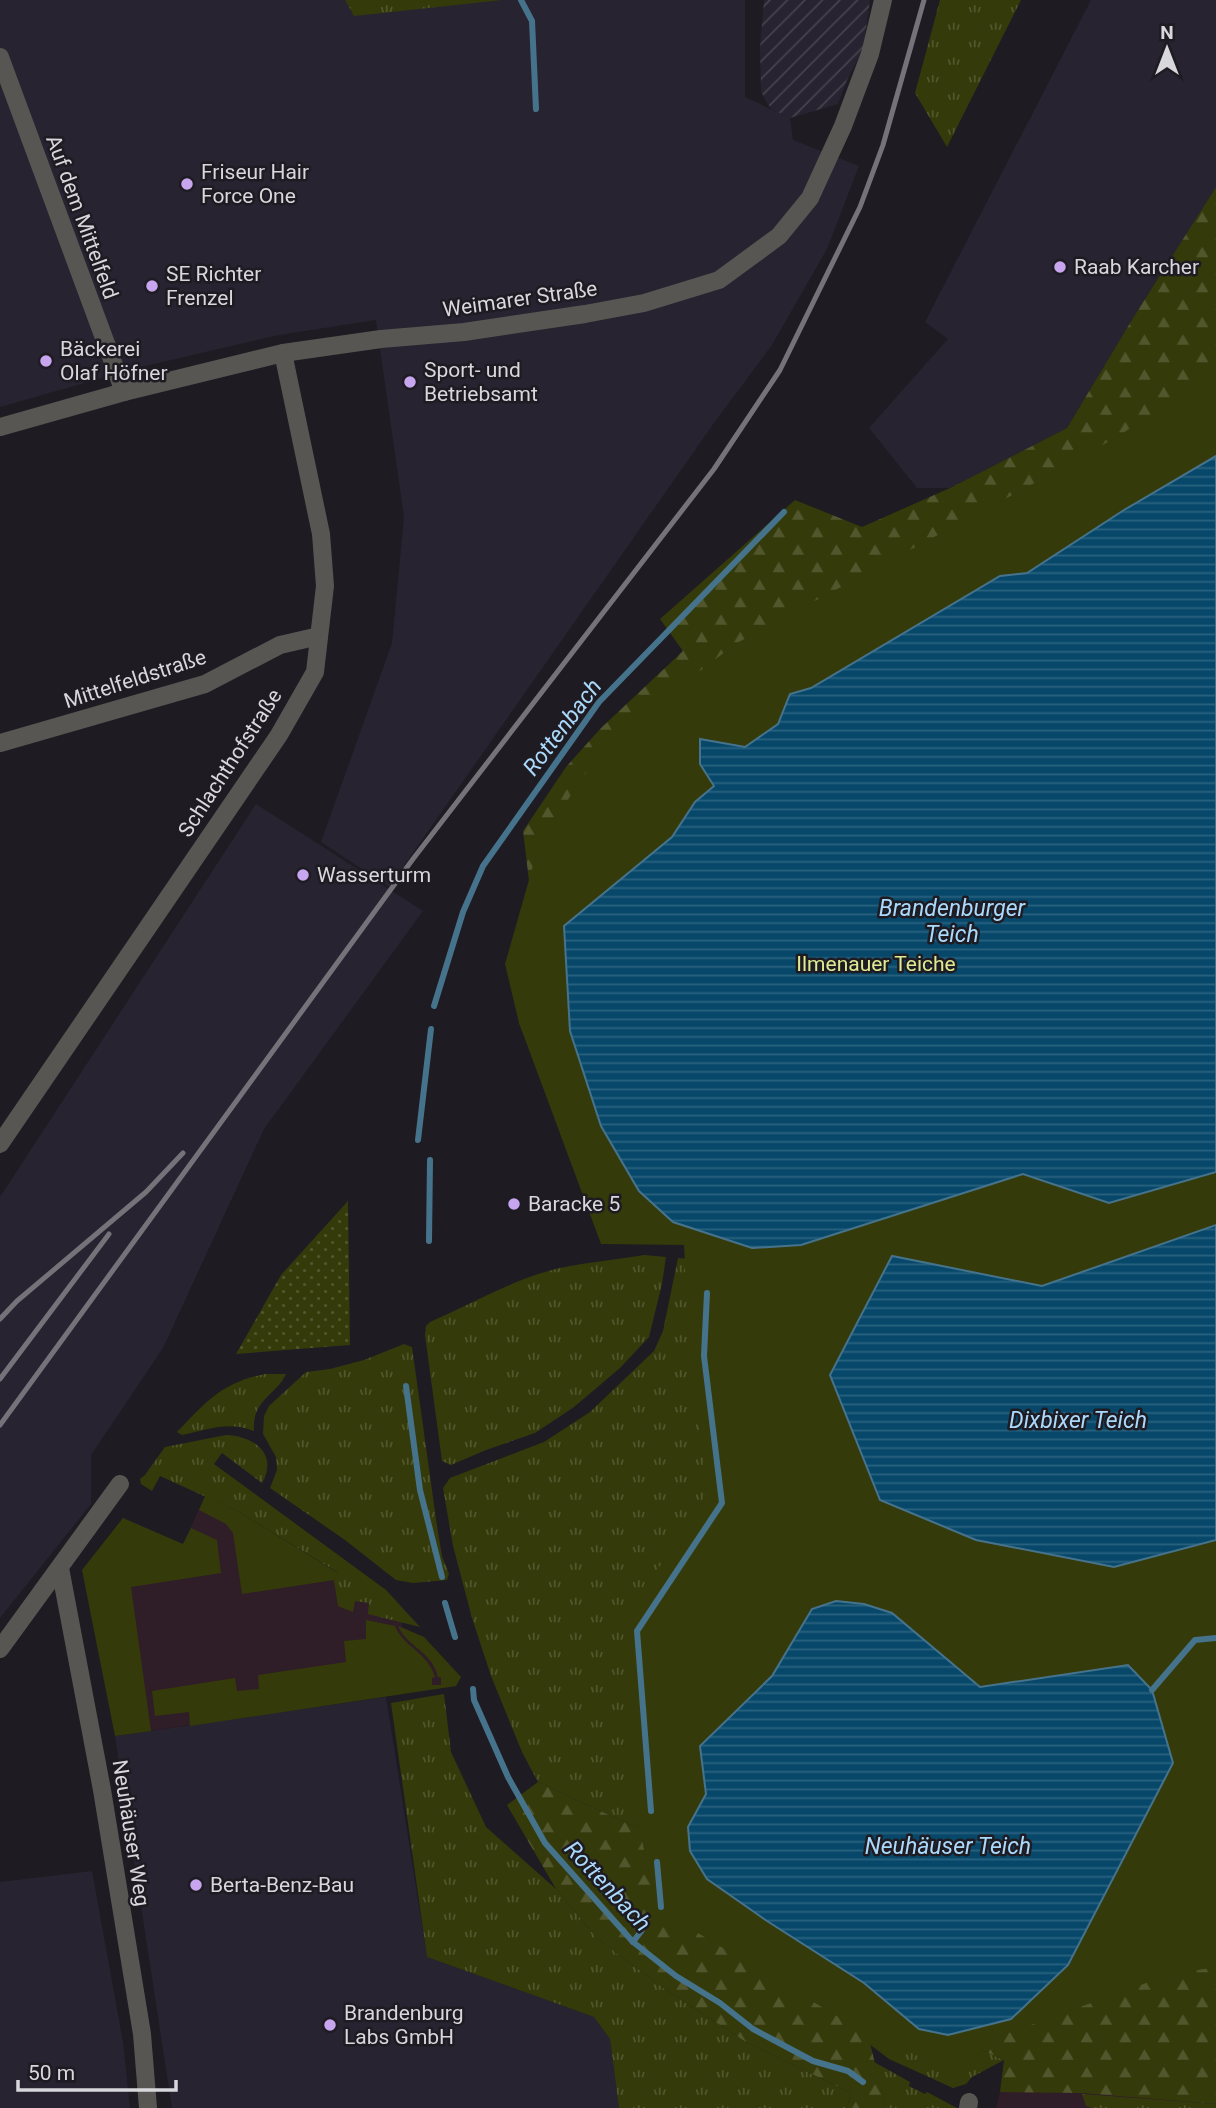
<svg xmlns="http://www.w3.org/2000/svg" width="1216" height="2108" font-family="Roboto,sans-serif">
  <style>
    .built { fill: #282330 }
    .industrial { fill: url(#industrial-furrows) }
    .education { fill: #2f1e27 }
    .grass { fill: url(#grass-tufts) }
    .forest { fill: url(#forest-firs) }
    .park { fill: #353a0a }
    .garden { fill: url(#garden-dots) }
    .water { fill: url(#water-rules); stroke: #46738c; stroke-width: 2 }
    .lines { fill: none; stroke-linecap: round; stroke-linejoin: round }
    .stream { stroke: #46738c; stroke-width: 6 }
    .minor { stroke: #585652; stroke-width: 18 }
    .rail { stroke: #757379; stroke-width: 5 }
    .poi-dot { fill: #c8a6ef; stroke: #1e1b22; stroke-width: 2.5 }
    .labels { text-anchor: middle; stroke-width: 5; stroke-linejoin: round; paint-order: stroke }
    .poi-label { font-size: 21px; fill: #d8d7dc; stroke: #1e1b22; text-anchor: start }
    .street-label { font-size: 21px; fill: #d8d7dc; stroke: #1e1b22 }
    .park-label { font-size: 21px; fill: #deeb92; stroke: #1e1b22 }
    .water-label { font-size: 23px; font-style: italic; fill: #aad9fb; stroke: #1e1b22 }
  </style>
  <defs>
    <pattern id="industrial-furrows" width="10" height="10" patternUnits="userSpaceOnUse" patternTransform="scale(1.75)"><rect width="10" height="10" fill="#282330"/><path d="M-1 1l2-2M0 10L10 0M9 11l2-2" fill="none" stroke="#46424d"/></pattern>
    <pattern id="grass-tufts" width="24" height="20" patternUnits="userSpaceOnUse" patternTransform="scale(1.75)"><rect width="24" height="20" fill="#353a0a"/><path d="M3 7l-1-3M5 7V3M7 7l1-3M15 17l-1-3M17 17v-4M19 17l1-3" fill="none" stroke="#52562d"/></pattern>
    <pattern id="forest-firs" width="22" height="20" patternUnits="userSpaceOnUse" patternTransform="scale(1.75)"><rect width="22" height="20" fill="#353a0a"/><path d="M5 1l3.5 6h-7zM16 11l3.5 6h-7z" fill="#52562d"/></pattern>
    <pattern id="garden-dots" width="8" height="8" patternUnits="userSpaceOnUse" patternTransform="scale(1.75)"><rect width="8" height="8" fill="#353a0a"/><path d="M2 2h.1M6 6h.1" fill="none" stroke="#52562d" stroke-width="1.8" stroke-linecap="round"/></pattern>
    <pattern id="water-rules" width="6" height="5" patternUnits="userSpaceOnUse" patternTransform="scale(1.75)"><rect width="6" height="5" fill="#07486a"/><path d="M0 2.5h6" fill="none" stroke="#2a627f"/></pattern>
  </defs>
  <rect width="100%" height="100%" fill="#1e1b22"/>
  <!-- built -->
  <g class="built">
    <path d="M0,0H345L354,15L503,0H745V97L790,118L793,140L859,166L827,249L772,345L714,423L389,887L321,842L392,643L404,517L376,320L279,335L141,367L0,407Z"/>
    <path d="M1091,0H1216V187L1133,318L1067,428L950,488H917L869,428L948,339L925,322Z"/>
    <path d="M256,804L423,911L264,1129L163,1348L91,1455V1504L0,1618V1197Z"/>
    <path d="M386,1697L427,1957L594,2017L610,2039L619,2108H172L115,1736Z"/>
    <path d="M92,1871L123,2042L130,2108H0V1882Z"/>
  </g>
  <!-- industrial -->
  <path class="industrial" d="M764,0H870L863,50L847,80L838,104L790,118L771,109L761,92L760,48Z"/>
  <!-- education -->
  <g class="education">
    <path d="M205,1496L402,1621V1627L424,1637L461,1677L456,1686L115,1736L82,1570L123,1518L183,1544Z"/>
    <path d="M1000,2092H1083L1216,2104V2108H996Z"/>
  </g>
  <!-- grass -->
  <g class="grass">
    <path d="M345,0H503L354,16Z"/>
    <path d="M940,0H1021L947,147L915,93Z"/>
    <path d="M644,1255L666,1257L662,1284L649,1337L620,1368L574,1407L535,1433L486,1450L451,1465L442,1461L425,1335L426,1326L430,1322C467,1306 500,1287 538,1274C572,1263 609,1261 644,1255Z"/>
    <path d="M678,1258L739,1262L700,1746L635,1827L538,1782L522,1752L491,1676L472,1618L453,1546L443,1488L450,1478L544,1442L590,1412L654,1351L663,1331Z"/>
    <path d="M404,1344L412,1347L437,1526L442,1556L449,1574L447,1580L413,1583L396,1580L345,1540L270,1488L277,1470L276,1457L263,1434L264,1416L269,1406L306,1372L330,1369L364,1360Z"/>
    <path d="M265,1374H286C275,1397 252,1399 254,1431C228,1421 210,1429 182,1435L177,1432C206,1402 222,1382 265,1374Z"/>
    <path d="M226,1435C253,1436 279,1453 262,1483L222,1453L214,1464L386,1590L420,1627L368,1614L369,1603L355,1601L353,1612L338,1606L334,1580L337,1572L239,1512L160,1476L152,1491L141,1484L140,1479L145,1475L165,1447Z"/>
    <path d="M444,1694L451,1752L486,1827L556,1889L597,1938L666,1990L746,2042L851,2093L847,2108H619L610,2039L594,2017L427,1957L391,1703Z"/>
    <path d="M866,2027L948,2035L1004,2060L972,2077L966,2084L953,2088L889,2059L868,2043Z"/>
    <path d="M874,2062L910,2082L909,2086L925,2094L927,2092L957,2108H886Z"/>
    <path d="M1082,2094L1216,2104V2108H1092L1086,2106Z"/>
  </g>
  <!-- forest -->
  <g class="forest">
    <path d="M1216,187V456L1124,510L1027,573L1000,576L811,688L790,694L778,724L745,747L701,739L700,764L714,786L695,802L672,837L564,926L570,1031L601,1126L639,1191L673,1222L752,1248L801,1245L1023,1174L1109,1203L1216,1172V1225L1042,1286L892,1256L830,1375L880,1500L976,1540L1114,1567L1089,1621L930,1614L866,1587L785,1595L683,1653L669,1613L733,1503L721,1385L751,1335L739,1262L736,1250L604,1230L519,1023L536,939L523,831L566,767L601,728L683,651L660,619L795,500L862,527L950,488L1067,428L1133,318Z"/>
    <path d="M700,1746L866,2027L886,2108H847L851,2093L746,2042L666,1990L597,1938L556,1889L507,1805L538,1782L635,1827Z"/>
    <path d="M1216,1944V2104L1083,2093L1000,2092L1004,2060L948,2035Z"/>
  </g>
  <!-- park -->
  <g class="park">
    <path d="M1216,377V1967L1168,1975L992,2039L969,2063L945,2067L872,2037L656,1908L627,1767L623,1612L671,1552L708,1492L688,1330L684,1245L601,1244L519,1023L505,964L536,855L580,779L665,697L737,643L1081,458Z"/>
    <path d="M205,1496L239,1512L338,1573L334,1580L242,1594L233,1533L226,1524L199,1510Z"/>
    <path d="M123,1518L183,1544L191,1528L217,1540L221,1573L131,1587L151,1731L115,1736L82,1570Z"/>
    <path d="M366,1620L395,1626C404,1648 427,1651 435,1677L432,1678V1685H441V1677H438C431,1650 408,1648 398,1626L424,1637L461,1677L456,1686L190,1726L189,1712L155,1716L152,1691L235,1678L237,1691L259,1689L258,1675L346,1662L344,1641L366,1639Z"/>
  </g>
  <!-- garden -->
  <path class="garden" d="M348,1201L350,1345L236,1354L281,1275Z"/>
  <!-- water -->
  <g class="water">
    <path d="M1216,456V1172L1109,1203L1023,1174L801,1245L752,1248L673,1222L639,1191L601,1126L570,1031L564,926L672,837L695,802L714,786L700,764V739L745,747L778,724L790,694L811,688L1000,576L1027,573L1124,510Z"/>
    <path d="M1216,1225V1540L1114,1567L976,1540L880,1500L830,1375L892,1256L1042,1286Z"/>
    <path d="M836,1601L864,1604L892,1613L980,1687L1128,1665L1152,1690L1173,1763L1068,1965L1011,2019L948,2035L919,2029L864,1983L767,1921L707,1879L690,1851L688,1827L706,1794L700,1746L772,1676L812,1609Z"/>
  </g>
  <g class="lines">
    <!-- stream -->
    <g class="stream">
      <path d="M521,0L532,21L536,109"/>
      <path d="M434,1006L463,912L483,866L599,702L784,512"/>
      <path d="M418,1140L431,1029"/>
      <path d="M429,1241L430,1160"/>
      <path d="M406,1386L420,1490L442,1577"/>
      <path d="M445,1603L455,1637"/>
      <path d="M473,1689L474,1700L508,1777L545,1843L633,1942L676,1976L720,2003L753,2029L813,2061L848,2071L863,2082"/>
      <path d="M1152,1690L1195,1640L1216,1638"/>
      <path d="M651,1811L637,1631L722,1503L704,1356L707,1293"/>
      <path d="M657,1862L661,1907"/>
      <path d="M633,1942L642,1930"/>
    </g>
    <!-- minor -->
    <g class="minor">
      <path d="M0,57L124,392"/>
      <path d="M0,427L124,392L283,353L381,339L464,332L585,314L644,303L719,280L779,236L810,198L843,126L870,54L883,0"/>
      <path d="M0,743L205,684L280,645L319,636"/>
      <path d="M0,1144L279,735L315,672L325,586L321,534L283,353"/>
      <path d="M60,1568L102,1790L142,2034L148,2108"/>
      <path d="M0,1649L120,1484"/>
      <path d="M968,2108L969,2102"/>
    </g>
    <!-- rail -->
    <g class="rail">
      <path d="M0,1319L17,1301L146,1192L183,1153"/>
      <path d="M0,1379L109,1234"/>
      <path d="M0,1425L413,859L714,469L780,370L860,207L883,145L924,0"/>
    </g>
  </g>
  <!-- markers -->
  <g class="poi-dot">
    <circle cx="187" cy="184" r="7"/>
    <circle cx="1060" cy="267" r="7"/>
    <circle cx="152" cy="286" r="7"/>
    <circle cx="46" cy="361" r="7"/>
    <circle cx="410" cy="382" r="7"/>
    <circle cx="303" cy="875" r="7"/>
    <circle cx="514" cy="1204" r="7"/>
    <circle cx="196" cy="1885" r="7"/>
    <circle cx="330" cy="2025" r="7"/>
  </g>
  <g class="labels">
    <!-- poi labels -->
    <g class="poi-label">
      <text x="201" y="179">Friseur Hair<tspan x="201" dy="24">Force One</tspan></text>
      <text x="1074" y="274">Raab Karcher</text>
      <text x="166" y="281">SE Richter<tspan x="166" dy="24">Frenzel</tspan></text>
      <text x="60" y="356">Bäckerei<tspan x="60" dy="24">Olaf Höfner</tspan></text>
      <text x="424" y="377">Sport- und<tspan x="424" dy="24">Betriebsamt</tspan></text>
      <text x="317" y="882">Wasserturm</text>
      <text x="528" y="1211">Baracke 5</text>
      <text x="210" y="1892">Berta-Benz-Bau</text>
      <text x="344" y="2020">Brandenburg<tspan x="344" dy="24">Labs GmbH</tspan></text>
    </g>
    <!-- street labels -->
    <g class="street-label">
      <text transform="translate(82 217) rotate(70)" y="7">Auf dem Mittelfeld</text>
      <text transform="translate(520 299) rotate(-8)" y="7">Weimarer Straße</text>
      <text transform="translate(135 679) rotate(-18)" y="7">Mittelfeldstraße</text>
      <text transform="translate(230 763) rotate(-57)" y="7">Schlachthofstraße</text>
      <text transform="translate(131 1833) rotate(81)" y="7">Neuhäuser Weg</text>
    </g>
    <!-- park labels -->
    <g class="park-label">
      <text x="876" y="971">Ilmenauer Teiche</text>
    </g>
    <!-- water labels -->
    <g class="water-label">
      <text transform="translate(562 727) rotate(-53)" y="8">Rottenbach</text>
      <text x="952" y="916">Brandenburger<tspan x="952" dy="26">Teich</tspan></text>
      <text x="1078" y="1428">Dixbixer Teich</text>
      <text x="948" y="1854">Neuhäuser Teich</text>
      <text transform="translate(608 1886) rotate(47)" y="8">Rottenbach</text>
    </g>
  </g>
  <!-- north arrow -->
  <g transform="translate(1167 49)" stroke="#1e1b22" stroke-width="5" paint-order="stroke">
  <path d="M0-5L12 26L0 18L-12 26Z" fill="#d8d7dc"/>
  <text y="-10" font-size="19" font-weight="bold" text-anchor="middle" fill="#d8d7dc">N</text>
  </g>
  <!-- scale -->
  <path d="M18 2080v10h158v-10" fill="none" stroke="#d8d7dc" stroke-width="3.5"/>
  <text x="28" y="2080" font-size="21" fill="#d8d7dc" stroke="#1e1b22" stroke-width="5" paint-order="stroke">50 m</text>
</svg>
